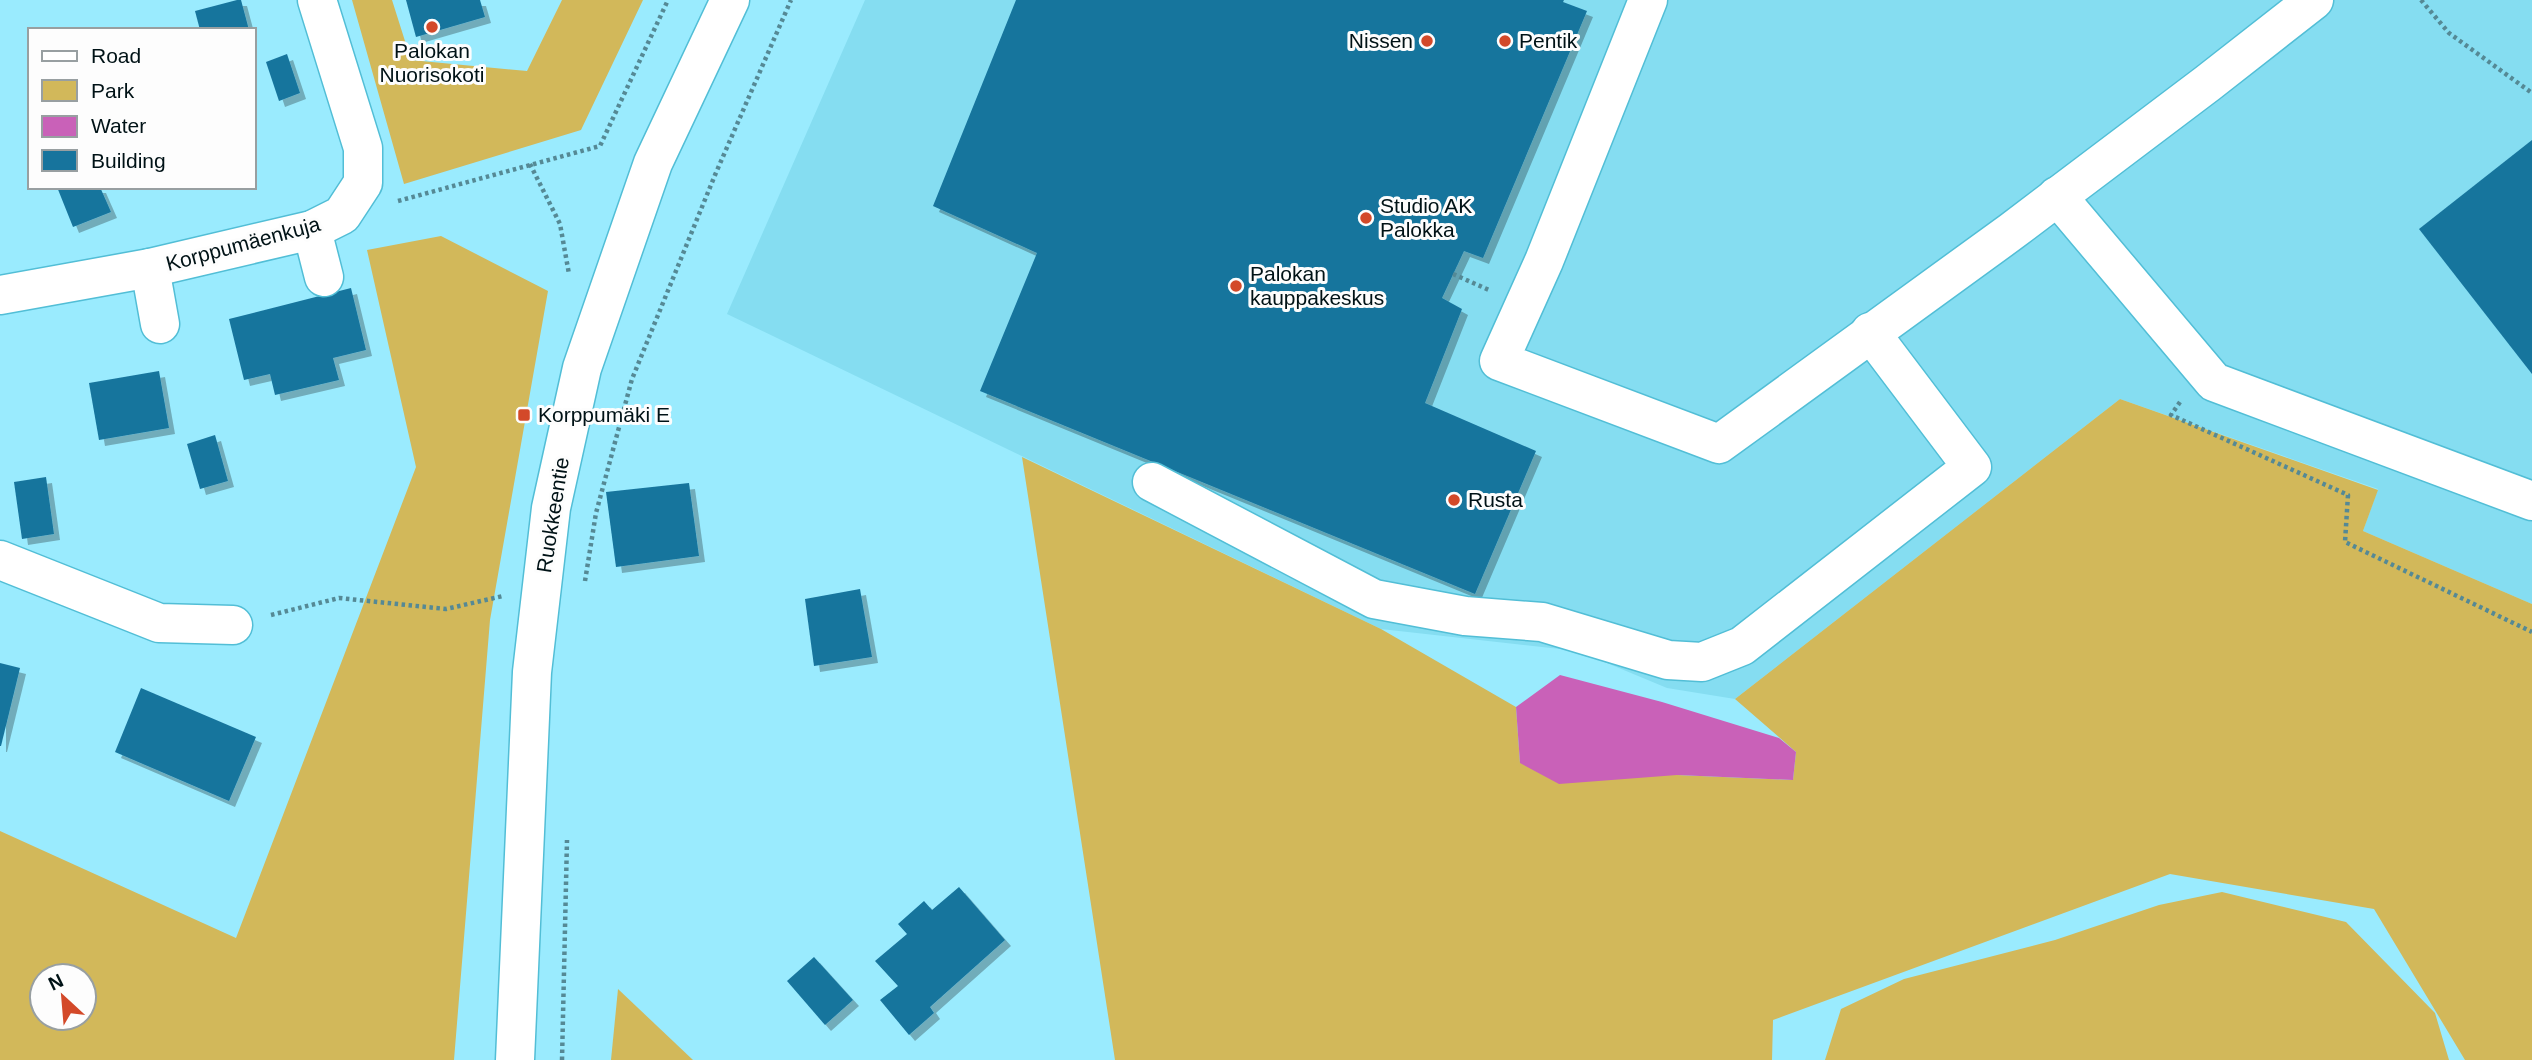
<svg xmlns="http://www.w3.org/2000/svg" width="2532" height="1060" font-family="Helvetica,sans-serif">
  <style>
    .built { fill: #85ddf1 }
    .green { fill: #d2b85a; fill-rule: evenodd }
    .water { fill: #c961b8 }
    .building { fill: #17749d; filter: url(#shadow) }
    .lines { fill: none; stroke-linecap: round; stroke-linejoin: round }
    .minor-casing { stroke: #52bed6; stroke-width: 41 }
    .path { stroke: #558995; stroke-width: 4.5; stroke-dasharray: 3.5 3.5; stroke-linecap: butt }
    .minor { stroke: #fff; stroke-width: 38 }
    .poi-dot { fill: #d34929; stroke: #fdfdfd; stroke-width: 2.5 }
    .labels { text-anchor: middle; stroke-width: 6; stroke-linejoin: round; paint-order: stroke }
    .poi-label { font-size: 21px; fill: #001216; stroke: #fdfdfd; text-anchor: start }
    .street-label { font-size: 21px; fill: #001216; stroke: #fdfdfd }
  </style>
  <defs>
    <filter id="shadow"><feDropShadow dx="6" dy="6" stdDeviation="0" flood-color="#0004"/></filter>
  </defs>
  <rect width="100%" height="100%" fill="#9aebfe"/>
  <!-- built -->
  <path class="built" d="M865,0H2532V604L2363,531L2378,489L2120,399L1735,699L1667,688L1578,651L1381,629L727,314Z"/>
  <!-- green -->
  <g class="green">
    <path d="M352,0H392L411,60L527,71L562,0H643L581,130L404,184Z"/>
    <path d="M441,236L548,291L490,620L454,1060H0V831L236,938L416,467L367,250ZM84,976V1018H42V976Z"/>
    <path d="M2120,399L2378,490L2363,531L2532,604V1060H2465L2374,909L2170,874L1773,1020L1772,1060H1115L1022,457L1381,629L1516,707L1520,763L1677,775L1793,780L1796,752L1735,699Z"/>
    <path d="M2222,892L2346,922L2435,1013L2449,1060H1825L1841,1009L1904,979L2055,940L2159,905Z"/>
    <path d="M618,989L693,1060H611Z"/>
  </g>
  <!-- water -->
  <path class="water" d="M1560,675L1662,702L1779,738L1796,752L1793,780L1677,775L1559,784L1520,763L1516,707Z"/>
  <!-- building -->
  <g class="building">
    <path d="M237,0H241L249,30H200L195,11Z"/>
    <path d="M406,0H480L485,17L416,37Z"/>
    <path d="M1016,0H1564L1563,2L1587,11L1483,258L1464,251L1442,298L1462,309L1425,403L1536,451L1475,594L980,391L1037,253L933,206Z"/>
    <path d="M287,54L300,93L279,101L266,62Z"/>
    <path d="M2532,140V374L2419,229Z"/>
    <path d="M57,187H100L111,212L73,227Z"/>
    <path d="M351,288L366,350L333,358L339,380L275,395L270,374L244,380L229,319Z"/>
    <path d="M159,371L169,428L99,440L89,383Z"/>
    <path d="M215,435L228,481L200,489L187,444Z"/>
    <path d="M46,477L54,534L22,539L14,482Z"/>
    <path d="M689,483L699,556L616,567L606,492Z"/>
    <path d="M860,589L872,657L814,666L805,599Z"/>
    <path d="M0,663L20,668L1,746H0Z"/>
    <path d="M141,688L256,737L229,801L115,752Z"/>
    <path d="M959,887L1005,940L930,1007L934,1013L909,1035L880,1000L898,986L875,961L907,934L898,924L924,901L932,910Z"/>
    <path d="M814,957L853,1000L825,1025L787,981Z"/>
  </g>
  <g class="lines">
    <defs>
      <g id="minor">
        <path d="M1648,0L1544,261L1499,361L1719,444L2012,231L2208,83L2314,0"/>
        <path d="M2057,196L2214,382L2532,501"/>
        <path d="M312,230L324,277"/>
        <path d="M150,268L160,324"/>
        <path d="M0,295L150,268L312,230L342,215L363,183V148L317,0"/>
        <path d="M1152,482L1374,599L1465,616L1542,622L1668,660L1702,662L1742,646L1972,467L1870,332"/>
        <path d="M0,560L159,623L233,625"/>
        <path d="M515,1060L532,672L551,508L582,368L653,163L730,0"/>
      </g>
    </defs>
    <!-- minor casing -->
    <use href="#minor" class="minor-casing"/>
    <!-- path -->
    <g class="path">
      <path d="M2421,0L2449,33L2532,93"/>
      <path d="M530,164L560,224L569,274"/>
      <path d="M398,201L600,146L668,0"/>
      <path d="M1453,274L1489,290"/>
      <path d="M2180,402L2171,415L2348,495L2345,542L2532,632"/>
      <path d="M585,581L596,513L632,379L715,175L791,0"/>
      <path d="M271,615L339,598L446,609L503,596"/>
      <path d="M562,1060L567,840"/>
    </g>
    <!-- minor -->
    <use href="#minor" class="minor"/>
  </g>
  <!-- markers -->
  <g class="poi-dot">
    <circle cx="432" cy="27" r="7"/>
    <circle cx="1427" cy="41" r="7"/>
    <circle cx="1505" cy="41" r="7"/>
    <circle cx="1366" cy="218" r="7"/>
    <circle cx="1236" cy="286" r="7"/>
    <rect x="517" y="408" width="14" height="14" rx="3.5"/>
    <circle cx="1454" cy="500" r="7"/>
  </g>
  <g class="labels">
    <!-- poi labels -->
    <g class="poi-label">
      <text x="1413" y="48" text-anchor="end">Nissen</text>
      <text x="1519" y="48">Pentik</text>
      <text x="432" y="58" text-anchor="middle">Palokan<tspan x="432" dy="24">Nuorisokoti</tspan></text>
      <text x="1380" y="213">Studio AK<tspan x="1380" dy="24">Palokka</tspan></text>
      <text x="1250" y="281">Palokan<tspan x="1250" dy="24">kauppakeskus</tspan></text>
      <text x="538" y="422">Korppumäki E</text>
      <text x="1468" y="507">Rusta</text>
    </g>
    <!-- street labels -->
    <g class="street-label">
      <text transform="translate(243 244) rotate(-15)" y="7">Korppumäenkuja</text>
      <text transform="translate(553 515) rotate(-81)" y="7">Ruokkeentie</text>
    </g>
  </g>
  <!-- legend -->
  <rect x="28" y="28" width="228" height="161" fill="#fdfdfd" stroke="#989fa1" stroke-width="2"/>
  <rect x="42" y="51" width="35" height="10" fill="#ffffff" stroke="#989fa1" stroke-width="2"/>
  <text x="91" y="63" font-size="21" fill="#001216">Road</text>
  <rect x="42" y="80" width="35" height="21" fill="#d2b85a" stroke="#989fa1" stroke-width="2"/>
  <text x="91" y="98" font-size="21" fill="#001216">Park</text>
  <rect x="42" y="116" width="35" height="21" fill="#c961b8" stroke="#989fa1" stroke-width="2"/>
  <text x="91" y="133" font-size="21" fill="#001216">Water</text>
  <rect x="42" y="150" width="35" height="21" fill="#17749d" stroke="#989fa1" stroke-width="2"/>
  <text x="91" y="168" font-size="21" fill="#001216">Building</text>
  <!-- north arrow -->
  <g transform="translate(63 997) rotate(334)"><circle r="33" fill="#fdfdfd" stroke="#989fa1" stroke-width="2"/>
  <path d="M0-5L12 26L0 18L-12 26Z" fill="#d34929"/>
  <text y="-10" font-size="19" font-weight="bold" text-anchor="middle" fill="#001216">N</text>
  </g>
</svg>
